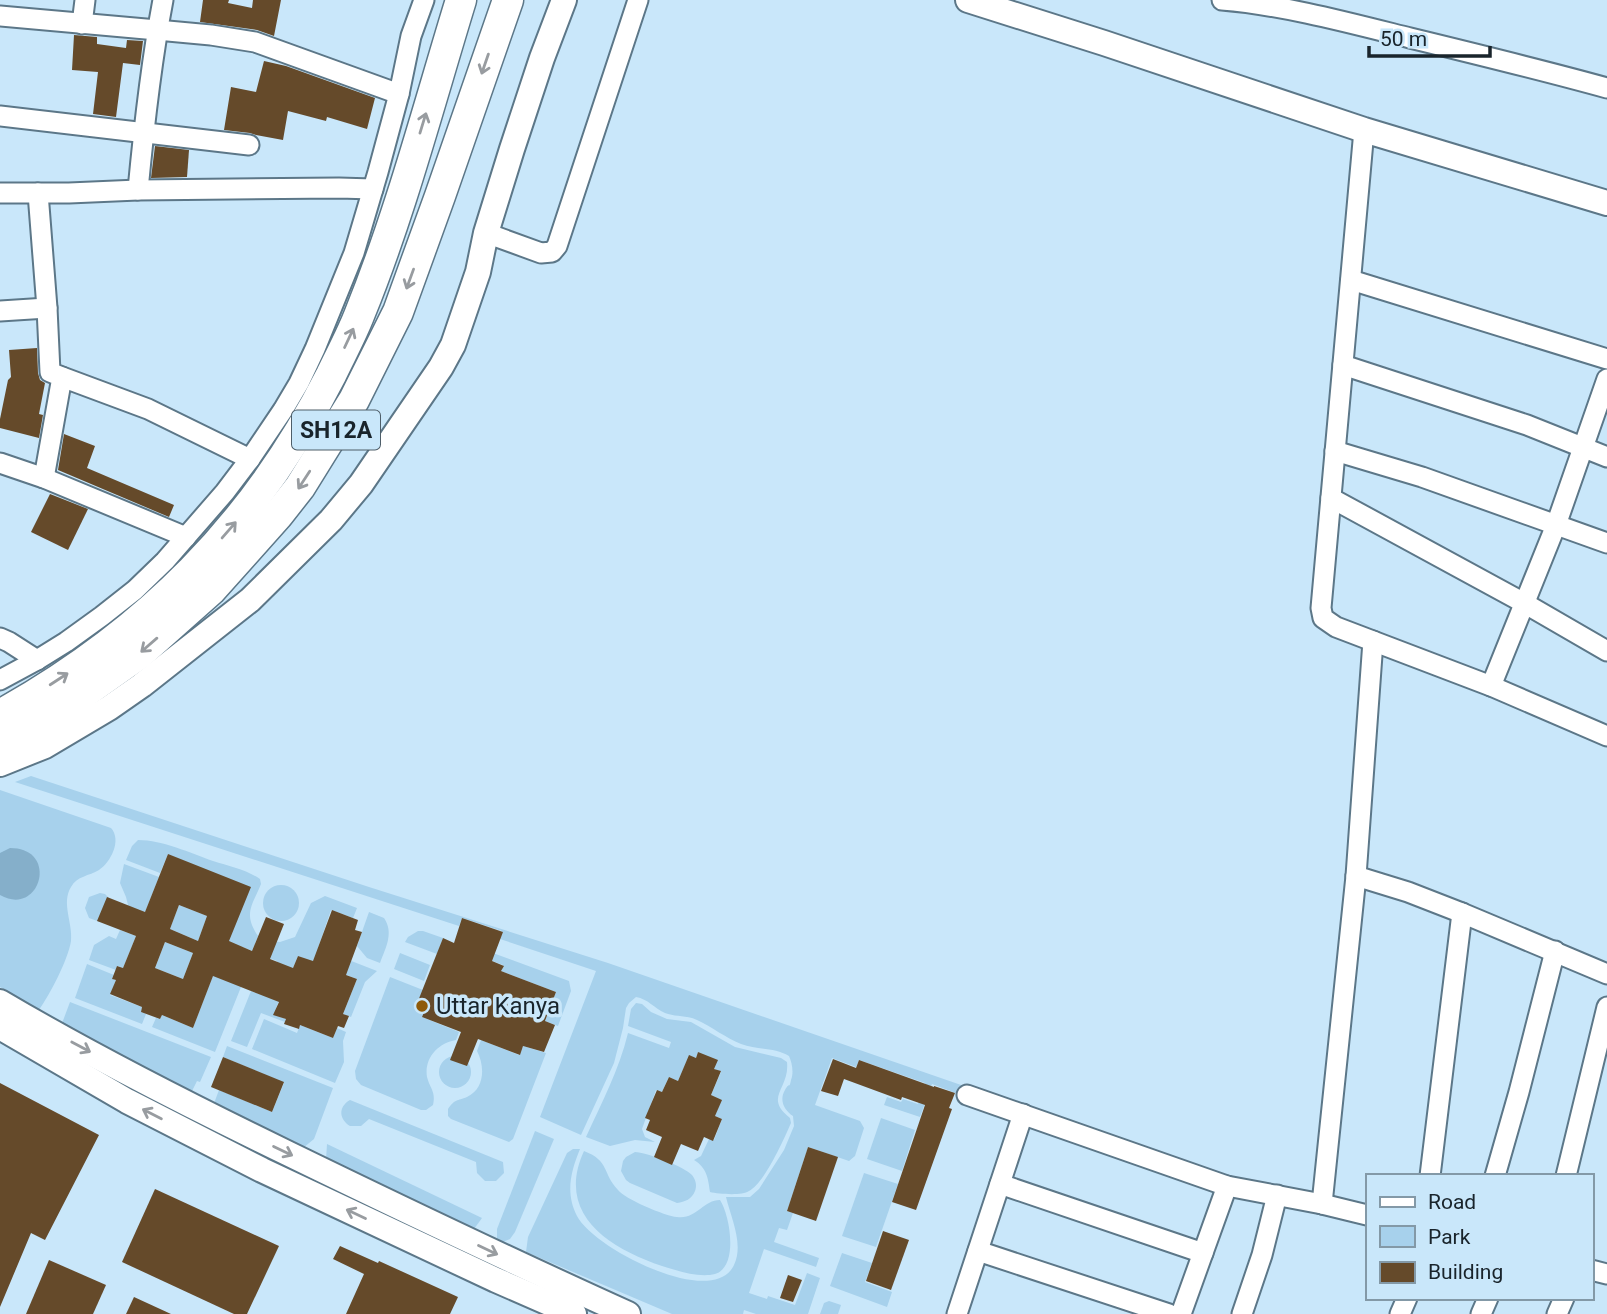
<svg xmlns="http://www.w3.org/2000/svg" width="1607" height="1314" font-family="Roboto,sans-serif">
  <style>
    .green { fill: #a7d1ec }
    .water { fill: #85afca }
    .building { fill: #654a2a; fill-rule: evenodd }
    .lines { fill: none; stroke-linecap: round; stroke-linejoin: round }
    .minor-casing { stroke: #5c7788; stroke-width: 23 }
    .tertiary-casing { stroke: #5c7788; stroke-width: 28 }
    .primary-casing { stroke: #5c7788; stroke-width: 33 }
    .minor { stroke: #fff; stroke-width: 19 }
    .tertiary { stroke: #fff; stroke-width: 24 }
    .primary { stroke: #fff; stroke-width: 30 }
    .oneway { stroke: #989ca0 }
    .poi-dot { fill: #8e5a09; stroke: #c9e7fa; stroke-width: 2.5 }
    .labels { text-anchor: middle; stroke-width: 7; stroke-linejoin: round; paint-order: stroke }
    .shield { fill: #c9e7fa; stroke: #4e5e69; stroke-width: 2 }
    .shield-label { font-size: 23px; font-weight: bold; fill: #19242b }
    .poi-label { font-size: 24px; fill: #19242b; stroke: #c9e7fa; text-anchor: start }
  </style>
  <rect width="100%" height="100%" fill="#c9e7fa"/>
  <!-- green -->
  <g class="green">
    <path d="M31,776L369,887L608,963L964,1086L961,1095L932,1084L920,1117L884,1105L887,1097L901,1102L903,1099L918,1104L925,1083L859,1060L856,1067L832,1058L815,1105L860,1121L864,1128L855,1156L849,1161L808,1147L787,1211L793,1213L787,1230L779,1228L774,1242L819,1258L816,1267L764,1249L749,1293L767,1299L768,1296L795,1305L807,1273L820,1278L808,1314H756L744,1310L743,1314H672L526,1252L528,1237L567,1153L573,1149H580C571,1171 565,1193 577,1216C593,1248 713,1310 734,1265C744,1244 731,1218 726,1197H750L759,1189L784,1150L794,1126L793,1116C784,1110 779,1100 785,1090C790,1081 789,1090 791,1080C794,1072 792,1063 789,1056C775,1047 757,1050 741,1044C726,1038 712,1027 697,1020C687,1015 675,1017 665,1013C654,1008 648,999 636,997L629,1003L626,1008L623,1028L614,1063L581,1135L540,1117L596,971L500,939L502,931L462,918L459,926L15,782Z"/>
    <path d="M0,790L111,828C122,840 111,862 99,870C89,876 77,876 71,887C61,903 73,923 71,941C68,960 50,994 39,1010L0,987Z"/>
    <path d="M138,840C163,840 190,853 213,861C229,866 247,870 260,879L261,884C252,906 243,914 258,936L252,951L243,947L224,948L232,926L168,854L160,873L126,860L132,846Z"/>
    <path d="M124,864L159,877L144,915L129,909L126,897L120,883Z"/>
    <circle cx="281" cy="903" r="18"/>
    <path d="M100,893L105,894L113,902L105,921L100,922L89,918L85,908L89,897Z"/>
    <path d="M325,896L357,908L353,918L331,910L318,948L377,971L365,982L351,1017L343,1014L357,979L298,956L290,975L274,969L277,961L266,957L272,941L280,942L295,937L311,903Z"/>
    <path d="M179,905L207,916L198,941L170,929Z"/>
    <path d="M369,912L384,918C394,933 386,947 380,963L367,958L357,946Z"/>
    <path d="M120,930L136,936L123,968L118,966L116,970L89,960L94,945L109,936L116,939Z"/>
    <path d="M418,931H423L443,938L437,954L405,942L408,937Z"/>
    <path d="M165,942L193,953L183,979L155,968Z"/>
    <path d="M482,949L569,981L571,991L558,1026L545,1021L556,992L501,971L503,965L479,956Z"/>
    <path d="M400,953L430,965L424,981L394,969Z"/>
    <path d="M87,964L114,975L112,979L116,980L110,995L142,1007L141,1012L146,1014L142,1024L75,998Z"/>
    <path d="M216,967L241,987L215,1052L152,1027L156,1018L160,1019L162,1015L193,1028Z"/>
    <path d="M390,977L423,990L418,1001L427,1005L422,1017L459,1032L456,1040C438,1043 424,1058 427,1077C430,1089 436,1091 433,1105L426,1110H421L361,1085L356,1079L355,1071Z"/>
    <path d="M251,991L262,995L282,992L274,1014L286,1019L285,1022L261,1013L247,1047L231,1041Z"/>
    <path d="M70,1002L211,1057L200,1082L197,1081L190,1095L61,1026Z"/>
    <path d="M636,1003L642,1004L651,1012L667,1019L691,1022L735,1047L781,1058L787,1062C790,1089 763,1097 790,1118L791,1123C784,1139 764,1184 749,1191C742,1196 719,1194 710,1192C708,1178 707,1168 694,1160L701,1156L709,1139L714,1140L722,1119L715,1116L721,1100L711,1095L721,1072L714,1069L698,1052L696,1058L689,1056L678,1081L669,1077L662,1092L656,1090L642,1129L645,1137L655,1142L635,1140L610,1146L586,1137C602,1102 619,1070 628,1033L669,1048L671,1042L628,1026L631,1009Z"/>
    <path d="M264,1019L297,1033L300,1025L333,1038L337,1028L346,1032L343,1041L344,1062L335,1083L252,1049Z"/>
    <path d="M481,1040L519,1055L523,1046L546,1053L513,1139L509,1142L451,1119L448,1116V1109C455,1099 457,1101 467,1097C485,1089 485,1066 477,1051Z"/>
    <path d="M227,1046L333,1088L314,1139L303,1148L213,1106L219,1090L272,1112L284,1083L223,1057Z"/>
    <circle cx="455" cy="1072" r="16"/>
    <path d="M350,1100L503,1162L504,1173L496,1181H485L477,1173L476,1162L369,1119L361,1126H350C339,1119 338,1107 350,1100Z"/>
    <path d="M881,1118L915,1130L902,1171L867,1159Z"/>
    <path d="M535,1131L554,1139L515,1232L510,1239L500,1243L497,1239V1229Z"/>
    <path d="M327,1144L482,1218L474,1229L326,1160Z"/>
    <path d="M584,1151C610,1161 602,1173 618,1190C625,1199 665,1216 677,1217C696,1220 703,1200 720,1200C730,1215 739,1267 715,1274C699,1278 678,1271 662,1266C609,1248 555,1214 584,1151Z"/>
    <path d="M635,1152C646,1152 685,1167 692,1175C696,1180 697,1186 695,1191C692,1199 685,1202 677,1203L630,1183L626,1180L621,1171L623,1161L626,1157Z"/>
    <path d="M864,1173L898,1184L876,1247L842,1236Z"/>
    <path d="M842,1253L872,1263L865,1282L892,1292L887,1307L830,1286Z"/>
    <path d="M829,1301L841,1305L838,1314H820L824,1303Z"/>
  </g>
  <!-- water -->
  <path class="water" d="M10,848C60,848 40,918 0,895V853Z"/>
  <!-- building -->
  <g class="building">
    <path d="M203,0H229L228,3L252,8L253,0H281L274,36L257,30L200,22Z"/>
    <path d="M74,35L97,37V44L126,48L127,40L143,41L140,65L123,63L116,117L93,114L98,72L72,70Z"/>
    <path d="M264,61L286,66L375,98L367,129L327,117L326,121L288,111L283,140L256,135L250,133L224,130L231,87L256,92Z"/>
    <path d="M155,146L189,150L187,177L151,178Z"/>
    <path d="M37,348L38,373L40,380L45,383L39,414L43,415L39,438L0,428V419L8,380L11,377L9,350Z"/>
    <path d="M64,434L95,446L87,468L174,505L169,517L58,470Z"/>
    <path d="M50,494L88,509L68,550L31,532Z"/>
    <path d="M168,854L251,887L229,941L252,951L266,917L284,924L270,959L293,968L298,956L313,961L332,910L358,920L355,930L362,932L346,975L357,979L343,1014L349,1016L344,1028L338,1026L333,1038L300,1025L299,1029L284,1024L286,1019L273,1015L279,1002L213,976L193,1028L162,1015L160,1019L141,1012L142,1007L110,994L116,980L112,979L117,966L123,968L136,936L97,921L107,897L145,912ZM179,905L207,916L198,941L170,929ZM165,942L193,953L183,979L155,968Z"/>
    <path d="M462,918L503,932L492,961L504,966L501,971L556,992L545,1021L555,1025L544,1052L523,1046L520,1055L478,1039L467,1066L450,1060L461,1032L422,1017L427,1005L418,1001L443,938L454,943Z"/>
    <path d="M698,1052L718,1060L714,1069L721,1071L711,1095L722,1100L715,1116L722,1119L713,1141L704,1137L698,1151L681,1144L672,1165L654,1157L662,1137L646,1130L650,1120L645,1118L657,1090L662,1092L669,1077L678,1081L689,1055L696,1058Z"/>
    <path d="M223,1057L284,1082L272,1112L211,1087Z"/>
    <path d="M833,1059L856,1068L859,1060L934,1087V1086L955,1093L949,1108L952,1109L916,1210L892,1202L925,1105L902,1097L901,1100L844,1079L838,1096L821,1091Z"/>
    <path d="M0,1083L99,1135L45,1240L31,1233L0,1307Z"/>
    <path d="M808,1147L838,1157L816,1221L787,1211Z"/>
    <path d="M155,1189L279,1246L247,1314H234L122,1262Z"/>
    <path d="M883,1231L909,1240L891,1290L866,1281Z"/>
    <path d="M340,1246L378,1263L379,1261L458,1297L450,1314H346L364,1274L333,1259Z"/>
    <path d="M49,1260L106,1285L93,1314H26Z"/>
    <path d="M788,1275L802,1280L793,1302L780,1298Z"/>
    <path d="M134,1297L171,1314H126Z"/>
  </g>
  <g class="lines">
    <defs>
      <g id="minor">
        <path d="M1222,0C1283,5 1350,23 1410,38C1476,54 1542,70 1607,88"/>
        <path d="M0,16L157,30L211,35L255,42L399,94"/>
        <path d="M82,24L85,0"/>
        <path d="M0,116L249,145"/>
        <path d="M1364,130L1321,608L1323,618L1336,627L1491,686L1607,736"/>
        <path d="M138,190C144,126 151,63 163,0"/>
        <path d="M0,193H69L138,190L339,188L373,189"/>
        <path d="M38,193L47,308L50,372L62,377L44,478"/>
        <path d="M486,233L541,253L552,252L557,246L638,0"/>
        <path d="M1351,280L1607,359"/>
        <path d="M0,311L47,308"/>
        <path d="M1343,365L1527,425L1607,457"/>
        <path d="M62,377L148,409L250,459"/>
        <path d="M1335,451L1422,477L1607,543"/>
        <path d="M0,463L44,478L186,537"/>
        <path d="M1331,498L1524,603L1607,651"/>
        <path d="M0,638L9,642L37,660"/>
        <path d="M0,680L37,660L66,642L102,616L135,590L165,561L225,492L250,459L283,410L299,383L315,349L354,253L378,172L399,94L411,36L424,0"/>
        <path d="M1491,686L1556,525L1607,379"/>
        <path d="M1356,876L1408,892L1462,913L1607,974"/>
        <path d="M967,1095L1227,1186L1322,1204L1367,1215"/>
        <path d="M1430,1176L1462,913"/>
        <path d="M1495,1176L1519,1092L1555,951"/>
        <path d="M1566,1176L1607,1007"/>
        <path d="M1000,1184L1203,1253"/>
        <path d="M1322,1204L1356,876L1373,641"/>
        <path d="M978,1251L1169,1314"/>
        <path d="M1591,1270L1607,1274"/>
        <path d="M957,1314L1023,1114"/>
        <path d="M1181,1314L1227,1186"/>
        <path d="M1242,1314L1262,1255L1277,1195"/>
        <path d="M1400,1314L1407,1298"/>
        <path d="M1481,1314L1488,1298"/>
        <path d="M1557,1314L1564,1298"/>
      </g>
      <g id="tertiary">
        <path d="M968,0L1104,43L1364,130L1607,203"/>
        <path d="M0,764L45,746L109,708L142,685L250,600L331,520L361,484L441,367L453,345L478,272L486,233L512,149L542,58L564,0"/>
        <path d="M0,1002C93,1057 190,1106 287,1153C400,1208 513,1262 628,1314"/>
        <path d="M0,1027L127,1101L262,1170L496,1280L574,1314"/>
      </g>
      <g id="primary">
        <path d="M0,715C147,633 255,525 331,375C341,354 352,334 360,313C401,212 429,104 461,0"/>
        <path d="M0,740L50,715L91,688L139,654L211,590L278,515L300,487L354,400L398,312L440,196L508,0"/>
      </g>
    </defs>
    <!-- minor casing -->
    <use href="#minor" class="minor-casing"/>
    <!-- tertiary casing -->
    <use href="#tertiary" class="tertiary-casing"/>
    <!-- primary casing -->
    <use href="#primary" class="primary-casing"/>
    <!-- minor -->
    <use href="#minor" class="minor"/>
    <!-- tertiary -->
    <use href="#tertiary" class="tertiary"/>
    <!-- primary -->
    <use href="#primary" class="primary"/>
  </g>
  <!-- one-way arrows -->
  <defs><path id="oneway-shaft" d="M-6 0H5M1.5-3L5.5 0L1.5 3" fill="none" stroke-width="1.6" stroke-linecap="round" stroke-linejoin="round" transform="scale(1.75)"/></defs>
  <g class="oneway">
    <use href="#oneway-shaft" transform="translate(485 64) rotate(109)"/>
    <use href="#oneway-shaft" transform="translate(423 123) rotate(-73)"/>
    <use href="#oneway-shaft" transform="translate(410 279) rotate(110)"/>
    <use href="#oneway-shaft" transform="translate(349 338) rotate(-65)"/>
    <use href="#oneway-shaft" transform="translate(304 480) rotate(123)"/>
    <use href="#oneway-shaft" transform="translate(229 530) rotate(-49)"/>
    <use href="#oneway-shaft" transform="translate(149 645) rotate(139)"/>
    <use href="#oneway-shaft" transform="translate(59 679) rotate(-33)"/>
    <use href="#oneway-shaft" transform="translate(81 1047) rotate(28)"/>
    <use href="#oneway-shaft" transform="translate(152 1114) rotate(-153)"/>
    <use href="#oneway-shaft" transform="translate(283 1151) rotate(26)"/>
    <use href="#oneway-shaft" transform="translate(356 1214) rotate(-155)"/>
    <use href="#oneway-shaft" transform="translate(488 1250) rotate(25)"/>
  </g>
  <!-- markers -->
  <circle class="poi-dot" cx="422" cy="1006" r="7"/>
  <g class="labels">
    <!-- shield labels -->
    <rect class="shield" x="292" y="410.5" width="88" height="39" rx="5"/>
    <g class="shield-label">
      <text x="336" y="438">SH12A</text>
    </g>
    <!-- poi labels -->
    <g class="poi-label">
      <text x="436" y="1014">Uttar Kanya</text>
    </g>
  </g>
  <!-- legend -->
  <rect x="1366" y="1174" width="228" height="126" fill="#c9e7fa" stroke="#8399a7" stroke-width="2"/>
  <rect x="1380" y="1197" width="35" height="10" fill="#ffffff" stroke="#8399a7" stroke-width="2"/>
  <text x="1428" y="1209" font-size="21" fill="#19242b">Road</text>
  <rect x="1380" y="1226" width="35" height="21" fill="#a7d1ec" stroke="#8399a7" stroke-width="2"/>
  <text x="1428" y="1244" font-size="21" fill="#19242b">Park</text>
  <rect x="1380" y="1262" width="35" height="21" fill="#654a2a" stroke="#8399a7" stroke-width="2"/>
  <text x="1428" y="1279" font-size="21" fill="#19242b">Building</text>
  <!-- scale -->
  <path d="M1369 46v10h121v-10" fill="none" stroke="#19242b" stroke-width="3.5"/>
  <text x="1380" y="46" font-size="21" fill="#19242b" stroke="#c9e7fa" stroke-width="5" paint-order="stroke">50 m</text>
</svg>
